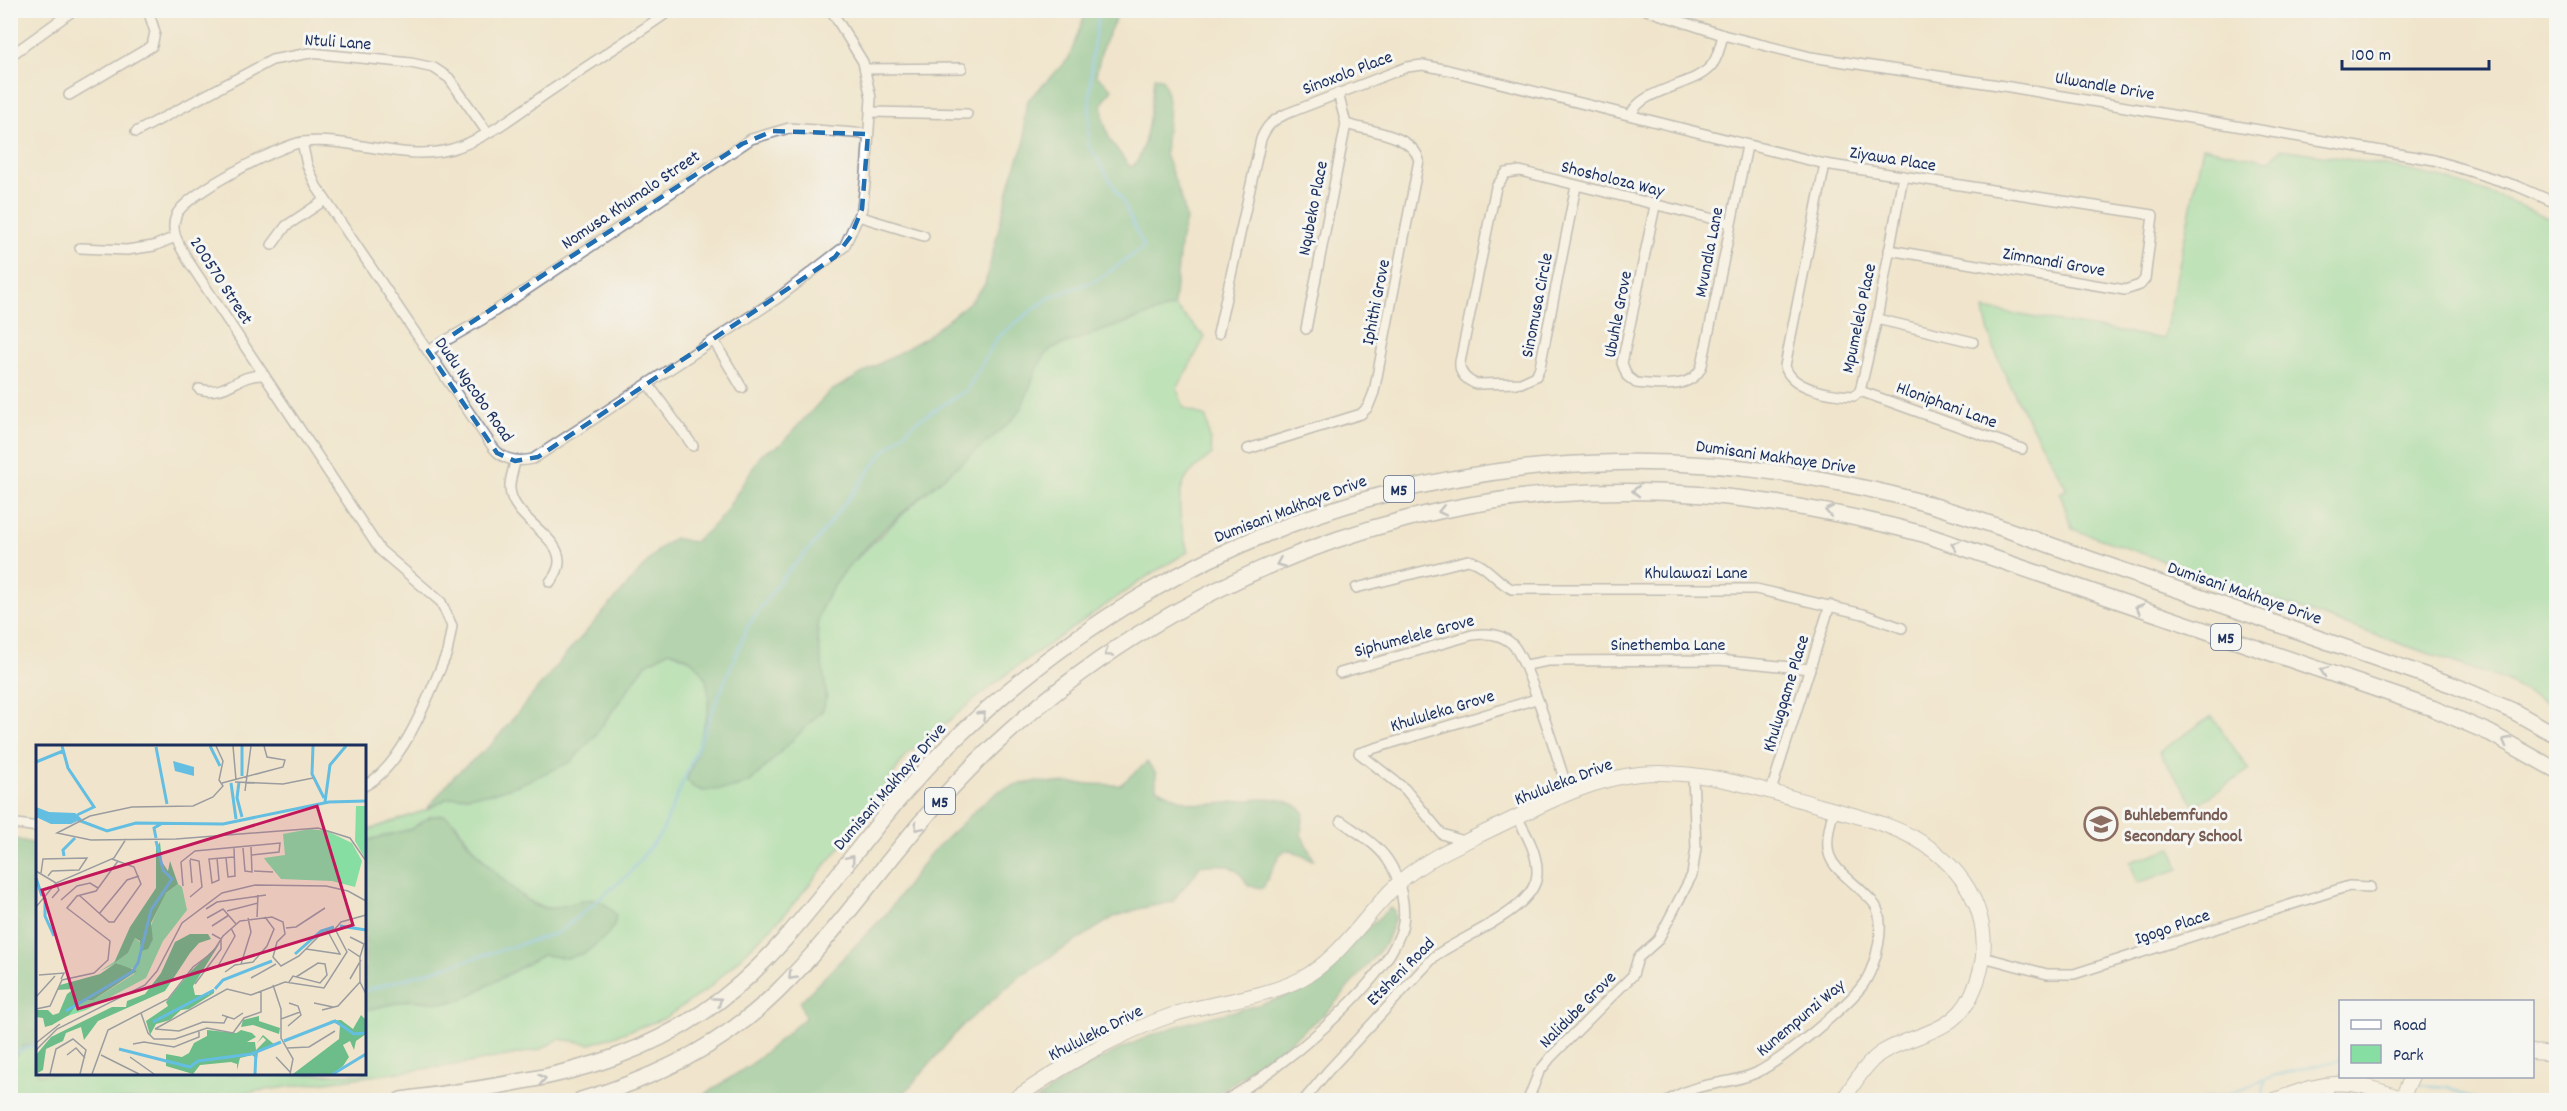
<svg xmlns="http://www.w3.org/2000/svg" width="2567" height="1111" font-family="Dekko,sans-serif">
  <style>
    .green { fill: #86dea3; stroke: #508680; stroke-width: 1.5 }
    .forest { fill: #6cbd89; stroke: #447674; stroke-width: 1.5 }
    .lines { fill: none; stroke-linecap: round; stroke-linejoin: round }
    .stream { stroke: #64bee2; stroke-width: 3 }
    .street-casing { stroke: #868a95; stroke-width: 12 }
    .secondary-casing { stroke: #868a95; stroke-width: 16 }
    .primary-casing { stroke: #868a95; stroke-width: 18 }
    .street { stroke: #fff; stroke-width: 9 }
    .secondary { stroke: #fff; stroke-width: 14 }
    .primary { stroke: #fff; stroke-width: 15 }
    .oneway { stroke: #8d97ae }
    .marked { fill: none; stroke: #1f6fb2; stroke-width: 4.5; stroke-dasharray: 12 8; stroke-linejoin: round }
    .labels { text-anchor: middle; stroke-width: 6; stroke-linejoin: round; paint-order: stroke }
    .shield { fill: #f6f6f2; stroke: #5d6b8a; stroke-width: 1.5 }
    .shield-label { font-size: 16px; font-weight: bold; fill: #1b2f5e }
    .street-label { font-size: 18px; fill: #1b2f5e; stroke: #f6f6f2 }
    .education-label { font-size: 18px; font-weight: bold; fill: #785e54; stroke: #f6f6f2; text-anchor: start }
    .inset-river { fill: none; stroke: #64bee2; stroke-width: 3 }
    .inset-road { fill: none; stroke: #9b9ca0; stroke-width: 1.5 }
    .view { fill: #c2185b; fill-opacity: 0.15; stroke: #c2185b; stroke-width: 3 }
    .inset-edge { fill: none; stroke: #1b2f5e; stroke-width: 3 }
  </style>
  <rect width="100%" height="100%" fill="#f6f6f2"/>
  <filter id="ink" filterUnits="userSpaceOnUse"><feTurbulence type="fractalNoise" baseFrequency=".0167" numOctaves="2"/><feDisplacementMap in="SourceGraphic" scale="12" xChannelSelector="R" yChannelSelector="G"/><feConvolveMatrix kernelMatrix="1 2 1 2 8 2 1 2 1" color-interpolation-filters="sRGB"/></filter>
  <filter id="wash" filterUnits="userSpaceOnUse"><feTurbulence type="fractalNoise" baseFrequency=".008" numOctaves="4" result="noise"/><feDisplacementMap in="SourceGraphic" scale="24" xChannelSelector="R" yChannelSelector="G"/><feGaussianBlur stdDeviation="1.35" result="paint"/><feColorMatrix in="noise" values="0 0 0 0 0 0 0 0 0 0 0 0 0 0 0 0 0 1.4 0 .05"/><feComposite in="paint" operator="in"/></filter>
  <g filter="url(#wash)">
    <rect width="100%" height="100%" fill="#f0e5cc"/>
    <!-- green -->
    <g class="green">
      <path d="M2203,147L2269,161L2281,149C2380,163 2466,176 2556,222V708L2504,680L2072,529L2060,493L2067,489C2041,441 1990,362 1984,309L2164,339Z"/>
      <path d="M1174,306L1205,337L1177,389L1184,408L1206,417L1212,454C1204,461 1193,468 1187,477C1173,496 1182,532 1188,552L1151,574L1013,669L905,756L867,815L784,915L708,989L663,1019L591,1044L559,1039L539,1050L468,1063L191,1100H11L10,1061L24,1046L37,1044L38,1074H364L365,1010L410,1000L444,1003L461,1000L543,955L567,958L597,899C581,899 567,907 552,908C523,910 469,846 455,822L422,821L411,829L365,841V831L426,810L448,798L493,793L593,738L646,664L669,651L695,662L704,674L709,689L708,712L687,780L827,698C824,680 814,630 819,614C826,596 837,582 848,567L1026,396L1037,363L1052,348Z"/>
      <path d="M2212,716L2249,770L2195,806L2159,752Z"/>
      <path d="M2172,848L2179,869L2137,883L2130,862Z"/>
    </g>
    <!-- forest -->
    <g class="forest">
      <path d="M1086,11H1119L1103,46L1096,75L1112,89L1102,104L1104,122L1110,140L1130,167C1147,163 1152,94 1154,77L1162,78L1166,88L1169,109L1165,154L1183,202L1186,221L1181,237L1174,306L1052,348C1029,367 1032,402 1010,422C963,465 833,557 819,616C811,645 833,682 823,710L750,782L734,788L703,791L693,787L687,780C701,737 736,667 669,651L646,664L593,738L571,762L518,785L493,793L448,798L426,810L454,776L492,744L562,659L659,549L674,538L693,542L708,531L724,514L762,453L780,445L829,392L925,338L972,300L985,284L1012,175L1025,141L1024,116L1028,100L1069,58Z"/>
      <path d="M1147,762L1156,773V788C1170,795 1183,802 1199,804C1232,808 1278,785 1304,812L1301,834L1314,860C1302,860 1297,847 1284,851L1279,856L1263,888L1248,886C1238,864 1222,862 1200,866C1193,881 1181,887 1173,902L1142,908L1114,917L1023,974L962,1026L907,1090L894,1100H696L750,1065L805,1018L800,1002L886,914L930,854L982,804L1001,790L1018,784L1034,782L1120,785Z"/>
      <path d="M445,815C457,823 460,833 468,843C479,857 522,900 536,906C567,918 589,880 616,915L614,926L606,936L585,953L567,958L543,955L461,1000L444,1003L410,1000L365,1010V841L411,829L431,816Z"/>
      <path d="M11,838L37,844L38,1044L24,1046L11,1061V931L18,924L16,921L11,919Z"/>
      <path d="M1390,908L1394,910L1395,918L1385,944L1329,1010L1271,1057L1212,1097L1206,1100H1036C1078,1069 1127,1043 1177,1026C1214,1014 1255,1009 1291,994C1332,977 1356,934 1390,908Z"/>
    </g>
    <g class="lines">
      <!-- stream -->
      <g class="stream">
        <path d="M364,991L558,933L628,875L662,832L748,626L781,579L813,545L883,453L917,421L967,390L997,338L1027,314L1049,298L1099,279L1144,247L1122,200L1088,144L1092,54L1099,10"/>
        <path d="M10,1054L38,1044"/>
        <path d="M2416,1085L2448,1087L2476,1100"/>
        <path d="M2263,1094L2265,1080"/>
        <path d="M2200,1100L2235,1092L2273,1076L2340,1060"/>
      </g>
    </g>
  </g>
  <g filter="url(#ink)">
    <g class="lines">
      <defs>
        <g id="street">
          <path d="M1646,10L1723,35L1811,57L1998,85L2434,160L2517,186L2556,203"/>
          <path d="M10,56L74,10"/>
          <path d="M865,69L962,68"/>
          <path d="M69,95L152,46L155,32L148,10"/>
          <path d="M871,112L967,114"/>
          <path d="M1631,115C1641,88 1693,87 1711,66C1718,58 1720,46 1723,35"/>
          <path d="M136,132L272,60L310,53L411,63L434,68L449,78L487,132"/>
          <path d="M302,142L307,165L316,186L492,446C502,460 516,463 533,459L778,298L844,247L862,209L866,175L871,98L863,62L831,10"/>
          <path d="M1825,164L1785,366C1791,390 1833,395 1854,396L1860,391L1877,319L1903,176"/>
          <path d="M1576,186L1540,367L1536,376L1521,383L1476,384C1466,380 1459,373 1460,362L1496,187L1506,173L1520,171L1730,223"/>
          <path d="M1655,206L1622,363L1627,376L1636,383C1659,385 1694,390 1702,365L1747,146"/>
          <path d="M858,216L924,236"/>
          <path d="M272,245L286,226L325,200"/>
          <path d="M80,248L127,250L154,246L175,237"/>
          <path d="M1877,319L1973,342"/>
          <path d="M1306,329L1346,124L1338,93"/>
          <path d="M1218,334L1261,139C1267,125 1273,120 1286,114L1407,67L1423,65L1448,70L1825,164L2153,215L2145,279L2140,285L2125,290L1889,250"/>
          <path d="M714,341L742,388"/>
          <path d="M428,351L483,319L751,139L789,128L868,134"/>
          <path d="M648,384L693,446"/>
          <path d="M199,389C227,397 236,374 264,375"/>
          <path d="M1860,391L2022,449"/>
          <path d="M1248,449L1361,414L1368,407L1374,392L1419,160C1412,134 1368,131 1346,124"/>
          <path d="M515,461C514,469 509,480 510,489C513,526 584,542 550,582"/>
          <path d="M1356,588L1468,560C1487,564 1495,581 1512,589H1756L1863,614L1902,628"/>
          <path d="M1526,665L1548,661L1719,660L1810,669"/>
          <path d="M1340,673L1472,635C1487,633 1499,633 1511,643C1527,655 1560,767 1569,794"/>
          <path d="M364,786C403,767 430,692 447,653L452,626L441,602L380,550L189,262C181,247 169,233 176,216C183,195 280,145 303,142C355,136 410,166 461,146C493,134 522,110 550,91C590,64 631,38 671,10"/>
          <path d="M1771,791L1830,605"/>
          <path d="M10,823L38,827"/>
          <path d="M1466,842L1442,834L1405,789L1359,753L1536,699"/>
          <path d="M1983,957L2047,974H2074L2349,886L2370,887"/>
          <path d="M2327,1084L2330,1100"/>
          <path d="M1226,1100C1278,1071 1379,990 1400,934C1409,912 1400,877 1387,859C1376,843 1356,832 1341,821"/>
          <path d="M1304,1100L1328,1071L1435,956C1460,937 1536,910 1537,874C1538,853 1526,834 1517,817"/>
          <path d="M1528,1100L1539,1072L1551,1057L1633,975L1638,958L1658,940L1692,875L1696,848L1693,776"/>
          <path d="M1669,1100C1701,1080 1727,1086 1756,1073C1781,1061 1845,1008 1862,986C1876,968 1889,919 1872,901C1838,865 1816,867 1834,810"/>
        </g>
        <g id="secondary">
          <path d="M2532,1052L2556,1054"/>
          <path d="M1013,1100C1064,1065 1116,1034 1175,1014C1213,1002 1267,997 1301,979C1345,956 1370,905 1408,875C1435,854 1468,841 1498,826C1542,805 1590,779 1639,774C1700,768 1762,789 1820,806C1859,817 1901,825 1934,851C1980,887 1998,941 1971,996C1952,1035 1913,1033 1881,1053C1865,1064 1854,1084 1843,1100"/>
          <path d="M2275,1100C2331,1079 2346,1078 2401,1098"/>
          <path d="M2401,1100L2412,1076"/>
        </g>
        <g id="primary">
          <path d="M401,1100C556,1078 673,1066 784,940C837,880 883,812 940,754C1190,502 1529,411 1873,490C1952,507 2028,538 2104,564C2220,605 2337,644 2453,685L2513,711L2556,735"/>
          <path d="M581,1100C653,1079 723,1045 777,992C839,931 886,859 944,796C1107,617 1348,500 1592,492C1705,488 1814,505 1923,534L2432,708L2490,733L2556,770"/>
        </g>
      </defs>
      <!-- street casing -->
      <use href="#street" class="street-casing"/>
      <!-- secondary casing -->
      <use href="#secondary" class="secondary-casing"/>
      <!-- primary casing -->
      <use href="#primary" class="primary-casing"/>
      <!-- street -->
      <use href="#street" class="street"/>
      <!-- secondary -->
      <use href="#secondary" class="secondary"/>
      <!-- primary -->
      <use href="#primary" class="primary"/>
    </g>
    <!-- one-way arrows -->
    <defs><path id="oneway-chevron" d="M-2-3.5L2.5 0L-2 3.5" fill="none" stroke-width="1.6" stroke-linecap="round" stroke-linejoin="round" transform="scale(1.5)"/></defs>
    <g class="oneway">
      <use href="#oneway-chevron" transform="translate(1636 491) rotate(-180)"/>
      <use href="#oneway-chevron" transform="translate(1442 511) rotate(167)"/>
      <use href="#oneway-chevron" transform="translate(1829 511) rotate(-169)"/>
      <use href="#oneway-chevron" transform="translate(1955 545) rotate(-161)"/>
      <use href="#oneway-chevron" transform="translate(1280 563) rotate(157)"/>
      <use href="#oneway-chevron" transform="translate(2139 608) rotate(-161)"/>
      <use href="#oneway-chevron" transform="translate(1108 653) rotate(145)"/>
      <use href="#oneway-chevron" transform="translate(2324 671) rotate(-161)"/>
      <use href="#oneway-chevron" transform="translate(982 715) rotate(-43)"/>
      <use href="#oneway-chevron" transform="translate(2506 741) rotate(-152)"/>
      <use href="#oneway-chevron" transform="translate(918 827) rotate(130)"/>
      <use href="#oneway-chevron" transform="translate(851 859) rotate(-50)"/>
      <use href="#oneway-chevron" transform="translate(792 976) rotate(134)"/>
      <use href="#oneway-chevron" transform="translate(718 1001) rotate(-36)"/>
      <use href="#oneway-chevron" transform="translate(542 1079) rotate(-11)"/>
    </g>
  </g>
  <!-- marked area -->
  <path d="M0 0H2567V1111H0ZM773,131L868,134L862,209L851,236L835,257L538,457L515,461L497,453L428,351L742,144Z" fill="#f0e5cc" fill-opacity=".55" fill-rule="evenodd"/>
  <path class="marked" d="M773,131L868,134L862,209L851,236L835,257L538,457L515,461L497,453L428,351L742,144Z"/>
  <!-- icons -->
  <defs>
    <symbol id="school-ring" viewBox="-11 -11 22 22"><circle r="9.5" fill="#f6f6f2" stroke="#8d6e63" stroke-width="1.5"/><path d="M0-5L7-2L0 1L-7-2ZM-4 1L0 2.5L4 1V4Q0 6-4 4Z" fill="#8d6e63"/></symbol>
  </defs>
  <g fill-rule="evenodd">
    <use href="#school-ring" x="2082" y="805" width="38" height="38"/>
  </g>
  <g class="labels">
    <!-- shield labels -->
    <g class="shield">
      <rect x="1384" y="476" width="30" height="26" rx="4.5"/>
      <rect x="2211" y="624" width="30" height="26" rx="4.5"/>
      <rect x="925" y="788" width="30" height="26" rx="4.5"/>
    </g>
    <g class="shield-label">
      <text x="1399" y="495">M5</text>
      <text x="2226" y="643">M5</text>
      <text x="940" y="807">M5</text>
    </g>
    <!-- street labels -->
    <g class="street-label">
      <text transform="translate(338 41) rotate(4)" y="6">Ntuli Lane</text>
      <text transform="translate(1347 72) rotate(-21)" y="6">Sinoxolo Place</text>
      <text transform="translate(2105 85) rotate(10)" y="6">Ulwandle Drive</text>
      <text transform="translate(1893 158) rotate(9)" y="6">Ziyawa Place</text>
      <text transform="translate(1613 178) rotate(14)" y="6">Shosholoza Way</text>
      <text transform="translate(630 199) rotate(-34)" y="6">Nomusa Khumalo Street</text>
      <text transform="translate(1312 208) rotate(-79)" y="6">Nqubeko Place</text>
      <text transform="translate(1708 252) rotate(-79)" y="6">Mvundla Lane</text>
      <text transform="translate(2054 261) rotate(10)" y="6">Zimnandi Grove</text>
      <text transform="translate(222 280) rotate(57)" y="6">200570 Street</text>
      <text transform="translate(1375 302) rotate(-79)" y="6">Iphithi Grove</text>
      <text transform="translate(1536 305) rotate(-79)" y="6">Sinomusa Circle</text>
      <text transform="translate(1617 314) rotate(-79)" y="6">Ubuhle Grove</text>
      <text transform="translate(1858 318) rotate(-78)" y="6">Mpumelelo Place</text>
      <text transform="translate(475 389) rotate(55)" y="6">Dudu Ngcobo Road</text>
      <text transform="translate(1947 404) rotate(20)" y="6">Hloniphani Lane</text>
      <text transform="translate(1776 456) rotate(8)" y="6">Dumisani Makhaye Drive</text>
      <text transform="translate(1290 508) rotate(-21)" y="6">Dumisani Makhaye Drive</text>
      <text x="1696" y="578">Khulawazi Lane</text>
      <text transform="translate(2245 592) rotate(19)" y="6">Dumisani Makhaye Drive</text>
      <text transform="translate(1414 635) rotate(-15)" y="6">Siphumelele Grove</text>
      <text x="1668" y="650">Sinethemba Lane</text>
      <text transform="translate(1785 693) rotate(-73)" y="6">Khulugqame Place</text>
      <text transform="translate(1442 710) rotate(-17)" y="6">Khululeka Grove</text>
      <text transform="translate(1563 781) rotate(-21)" y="6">Khululeka Drive</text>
      <text transform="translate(889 786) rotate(-49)" y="6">Dumisani Makhaye Drive</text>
      <text transform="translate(2172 926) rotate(-19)" y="6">Igogo Place</text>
      <text transform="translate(1400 971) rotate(-45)" y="6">Etsheni Road</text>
      <text transform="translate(1577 1009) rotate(-45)" y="6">Nalidube Grove</text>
      <text transform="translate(1800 1017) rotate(-40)" y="6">Kunempunzi Way</text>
      <text transform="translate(1095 1032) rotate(-27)" y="6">Khululeka Drive</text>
    </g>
    <!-- education labels -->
    <g class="education-label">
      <text x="2124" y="820">Buhlebemfundo<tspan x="2124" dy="21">Secondary School</tspan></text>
    </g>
  </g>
  <!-- overview -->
  <g transform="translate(36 745)">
    <rect width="330" height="330" fill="#f0e5cc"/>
    <path d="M320,61H330V115L319,96ZM274,84L291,86L316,98L326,116L319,142L296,136L245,134L230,116L228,113L249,110L247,89ZM142,139L146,142L151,165L127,196L110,233L50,265L25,273L42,256L57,255L98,229V222L93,225L81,218L64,226L92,208L99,193L105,198L117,193L114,184L117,175L129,149Z" fill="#86dea3"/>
    <path d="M124,97L126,117L132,126L134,116L142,139L130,148L115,178L117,194L112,204L105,206L104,196L99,193L92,208L78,218L94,182L120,143V103ZM154,189H172L175,194L163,198L154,208L129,246L62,276L48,295L45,282L30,288L27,296L10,304L7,325L0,329V310L15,292L76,262H90L91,256L109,249L125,228L139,197ZM184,198L157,241L159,250H172L178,244V248L153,264L145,265L134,275L120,279L114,290L110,276L132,261L130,257L155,226ZM80,218L101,226L57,255L43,256L33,270L16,280L9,282L7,273L0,272V265H12L17,270L23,268L31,249L38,244L21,245L24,240L64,229ZM325,270L330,275V289L320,296L318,305L314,296L307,300L313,312L307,321L296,329H257L303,294L304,280L293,276L305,275L317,284ZM223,271V276L244,283L243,289L217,280L205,282L207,275ZM171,285L201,288L196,291L205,285L216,288L220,292L211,297H219L220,305L230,295L227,292L221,298L227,290L239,300L222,307L221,314L216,310L204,313L201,325V319L195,317L164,320L157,329L130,321V309L146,312L153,308L158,298L171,291Z" fill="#6cbd89"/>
    <path d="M137,16L158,22V31L139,26ZM0,62L13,67L39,68L46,74L35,79H15L0,72Z" fill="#64bee2"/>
    <path class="inset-river" d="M26,1L32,23L58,62L41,70M174,1L184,21M277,1L276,29L288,53M120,2L131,59M0,17L27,6M206,31V1M203,37L201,53L206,72M195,38L200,74M289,57L294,20L310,1M42,75L71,86L100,78L187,79L293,57L330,56M120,93L118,83L125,79M28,111L27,105L39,93M0,133L6,151M9,153V171L18,191M304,181L330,185M259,209L285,186L298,182M179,244L187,235L236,216M30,266L96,227L102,218L115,165L136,134L127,125L120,96M117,277L178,245M248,296L299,276L318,289L330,288M83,304L154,322L162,316L215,309L245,297M219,329L220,306M297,329L330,309"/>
    <path class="inset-road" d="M180,1L187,16L183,35L187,41L177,52L157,61L96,62L54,71L21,88L55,95L140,94L282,83L314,93L330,116M197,1L200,35M199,37L247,39L277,33M186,38L247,22L249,15L231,12L228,1M209,46L215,1M207,103L209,126L216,127L215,102M181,113L183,135L176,138L173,114H174L198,112M190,113L192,132L199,131L198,103M154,114L163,116L166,142L154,152M154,115L156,138M0,126L20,138M218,126L237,127M5,128L7,114L51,113L43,125L16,126L12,131M147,141L145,117L159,106L244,98L243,107L216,110M43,150L73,177H78L105,139L98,122L76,114M16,153L23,145L20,138M25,155L41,141L54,138L62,143M0,162L20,138L78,113L90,94M170,164L181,157L230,150M191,166L222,158M63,169L91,135L103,131M221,172L222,150M171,173L187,164L200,179M176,181L193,170M250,183L260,182L289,163M299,184L305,177L330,170M314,192L328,199L324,212M270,204L304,209L291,185M312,204L324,212V237L330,249M205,219L215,187L212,173M181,223L199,191L195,183M189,227L199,220L217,217L231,201L238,184L229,172M3,230L28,228L25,234M215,233L240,219M314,234L325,215M253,237L257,231L284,238L291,230L289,219L282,218L260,232M159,239L185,204V194L176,189M237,240L245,264V293L257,314L254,329M0,252L19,231M278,258L297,262M0,264L14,261L26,235L58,228L72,215L74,196L31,163L41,151L60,146L82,116M286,265L302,261L324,237M105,268L112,288L118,294H139L171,283L197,288L208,273L225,267V246M186,270L198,274L207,268M245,274L264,267M252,281L265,270L262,261L253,258M119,284L191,244L215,250L249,237L288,243L311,207L299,184M119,284L143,286L167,277L188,278L191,272M0,298L24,279M97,299L108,297L138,302L163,292V285M251,303L273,302L299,286M0,305L21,284L109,240L121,226L146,178L186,148L219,140L290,141L312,146L330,156M31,310L40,303L49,313M65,310L103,329M94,312L118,329M240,312L255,328M14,329L20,304L37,294L50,305L44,329M56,329L72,285L132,254L157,222L177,207L187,191L204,176L236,172L247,177L249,189L241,197L237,212L245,221L263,211L286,188L299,184"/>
    <path class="view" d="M281,61L317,180L42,264L6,145Z"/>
    <rect width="330" height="330" class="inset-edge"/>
  </g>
  <!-- margin -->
  <rect width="2567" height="1111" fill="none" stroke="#f6f6f2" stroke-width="36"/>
  <!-- legend -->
  <rect x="2339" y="1000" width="195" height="78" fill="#f6f6f2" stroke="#9ea6b7" stroke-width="1.5"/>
  <rect x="2351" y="1020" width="30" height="9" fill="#ffffff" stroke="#9ea6b7" stroke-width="1.5"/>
  <text x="2393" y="1030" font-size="18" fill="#1b2f5e">Road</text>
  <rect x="2351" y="1045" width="30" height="18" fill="#86dea3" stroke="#9ea6b7" stroke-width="1.5"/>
  <text x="2393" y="1060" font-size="18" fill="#1b2f5e">Park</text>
  <!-- scale -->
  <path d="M2342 60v9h147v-9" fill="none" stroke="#1b2f5e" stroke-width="3"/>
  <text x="2351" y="60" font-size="18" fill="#1b2f5e" stroke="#f6f6f2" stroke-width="4.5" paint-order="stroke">100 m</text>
</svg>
